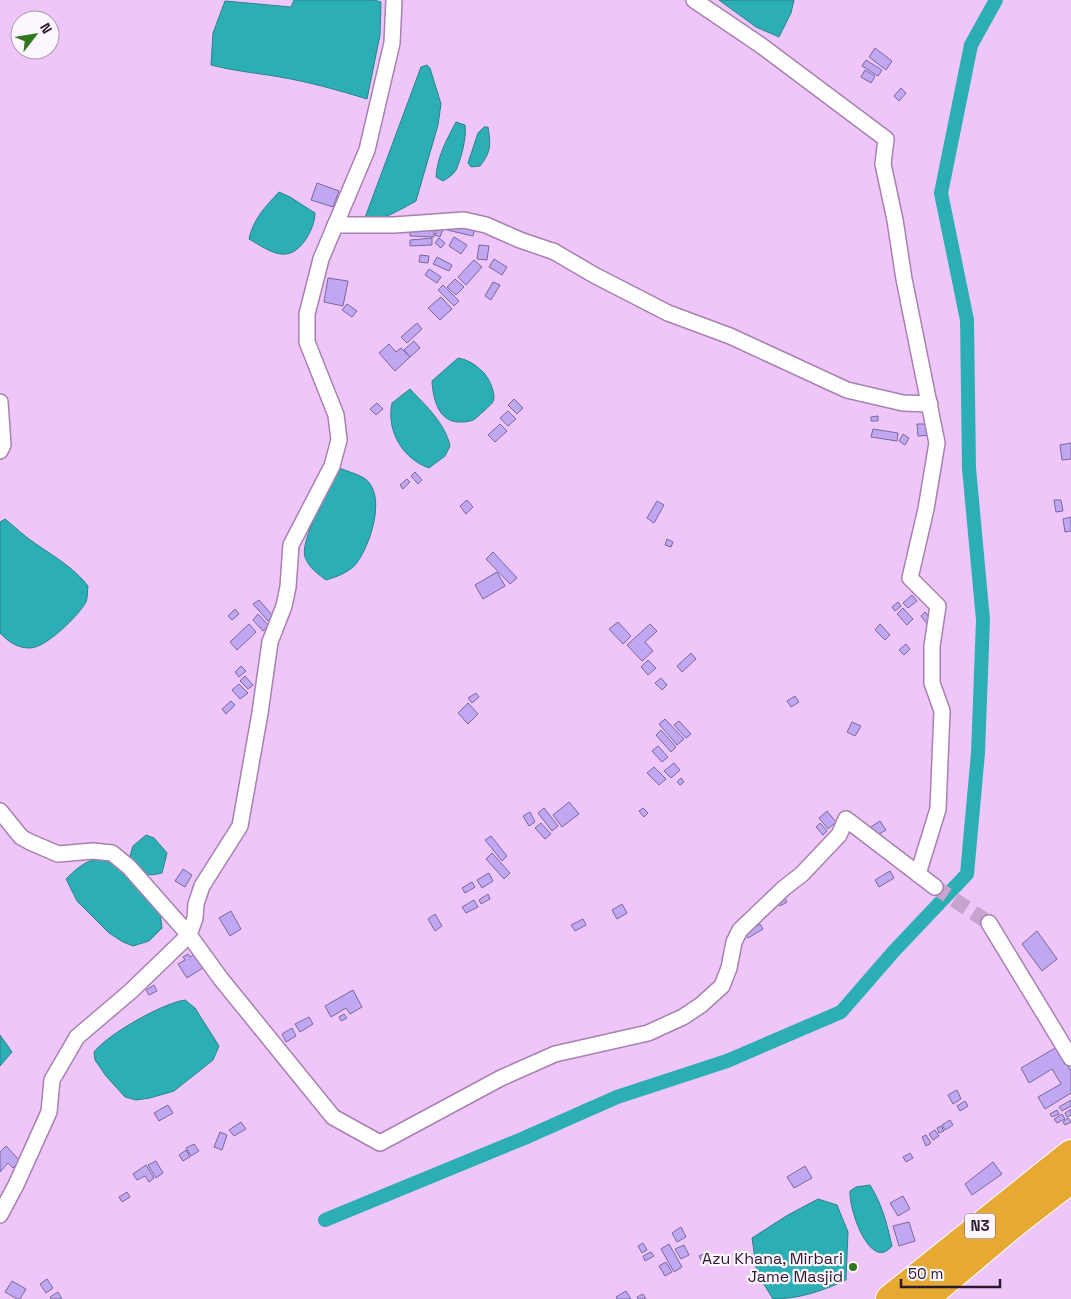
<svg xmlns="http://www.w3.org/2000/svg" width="1071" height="1299" font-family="'Space Grotesk',sans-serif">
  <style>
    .water { fill: #2cafb4; stroke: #2b828c }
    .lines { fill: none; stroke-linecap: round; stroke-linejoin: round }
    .canal { stroke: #2cafb4; stroke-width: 14 }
    .building { fill: #c0a7f2; stroke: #79689b }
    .street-tunnel { stroke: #c7a4d0; stroke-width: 15; stroke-dasharray: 15 8; stroke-linecap: butt }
    .street-casing { stroke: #a781b1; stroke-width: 18 }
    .highway-casing { stroke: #fff; stroke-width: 30 }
    .street { stroke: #fff; stroke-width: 15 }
    .highway { stroke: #e5a934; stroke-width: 28 }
    .poi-dot { fill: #31781b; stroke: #fdf5ff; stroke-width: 2 }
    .labels { text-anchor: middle; stroke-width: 4.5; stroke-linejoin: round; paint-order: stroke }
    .shield { fill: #fdf5ff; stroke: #695c6c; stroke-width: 1 }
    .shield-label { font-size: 15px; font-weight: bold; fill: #291a2d }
    .poi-label { font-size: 16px; fill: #291a2d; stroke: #fdf5ff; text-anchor: end }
  </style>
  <rect width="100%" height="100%" fill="#efc6f9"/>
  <!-- water -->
  <g class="water">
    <path d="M294,0H374L381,2L380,35L367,99C338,90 309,82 280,77C257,73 234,71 211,65L213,33L225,1L291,7Z"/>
    <path d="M719,0H794L791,13L779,37L756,27Z"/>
    <path d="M427,65L430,68L441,104L438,125L416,201C398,211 383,220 363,223L421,67Z"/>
    <path d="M456,122L465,125C467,136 461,160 456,170C453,175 448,178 443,181L436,177C437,157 447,139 456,122Z"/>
    <path d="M484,127H488C491,145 491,152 480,166L471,167L468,163L478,133Z"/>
    <path d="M279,192L290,197L315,213C315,222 311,231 306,239C288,266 270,251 249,239C253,219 266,206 279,192Z"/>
    <path d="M458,358C469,360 476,365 484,373C489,379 494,389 494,398C493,404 489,406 485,410C481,413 477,418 473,420C469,422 463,422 458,422C438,421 433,398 432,381Z"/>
    <path d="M410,389C426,406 445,423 450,446L445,456L429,468C403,459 386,431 392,403Z"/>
    <path d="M339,468C347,471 357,474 364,478C388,494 370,546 356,564C348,573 336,577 326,580C317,573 309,568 305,557C299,541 331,484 339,468Z"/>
    <path d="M5,519C15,527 25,537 36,544C55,557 74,568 88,586C87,591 88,597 86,602C79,615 46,648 30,648C17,648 9,642 0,633V522Z"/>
    <path d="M146,835L154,838L167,853L162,873C143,878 137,872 130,856L133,846Z"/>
    <path d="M100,858L113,861L129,876L160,913L162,928L149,941L133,946L123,942L109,933L77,901L66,879C77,868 85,861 100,858Z"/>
    <path d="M185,1000L195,1008L219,1046L213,1060L174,1091L150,1098L136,1100L125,1097L106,1076L95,1060L94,1052C108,1034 163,1003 185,1000Z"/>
    <path d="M0,1035L12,1052L0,1066Z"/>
    <path d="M870,1185C882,1204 887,1224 892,1246C888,1250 884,1254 878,1252C862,1247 849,1206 850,1191L856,1187Z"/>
    <path d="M818,1199L837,1205L848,1232L846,1280C823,1291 798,1299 773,1299L757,1273L752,1238L788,1215Z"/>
  </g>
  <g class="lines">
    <!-- canal -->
    <path class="canal" d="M325,1220L522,1139L617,1097L727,1061L841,1012L894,951L967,874L978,753L983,620L969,468L967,320L941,193L971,45L996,0"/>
  </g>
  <!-- building -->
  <g class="building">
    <path d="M875,48L892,61L886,70L869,57Z"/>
    <path d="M866,60L882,70L878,76L862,66Z"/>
    <path d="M865,70L875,76L871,83L861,77Z"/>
    <path d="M901,88L906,93L899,101L894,96Z"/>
    <path d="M317,183L339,191L333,207L311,200Z"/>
    <path d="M448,222L475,228L473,236L447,230Z"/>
    <path d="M438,228L443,229L440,237L435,235Z"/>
    <path d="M410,229H434V237L410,236Z"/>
    <path d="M454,237L467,245L461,254L449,246Z"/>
    <path d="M432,238V245L410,246V240Z"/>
    <path d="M439,238L445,243L441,248L435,243Z"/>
    <path d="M479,245L489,246L487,260L477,259Z"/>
    <path d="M420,255L429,256L428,263L419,262Z"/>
    <path d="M437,257L452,265L449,271L433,264Z"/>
    <path d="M494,259L507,267L502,275L489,267Z"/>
    <path d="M474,260L482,267L466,285L458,277Z"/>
    <path d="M429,269L441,277L437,283L425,275Z"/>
    <path d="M328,278L348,281L343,306L324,302Z"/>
    <path d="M455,279L464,287L456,295L447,287Z"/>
    <path d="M493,282L500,285L491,300L485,296Z"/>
    <path d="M443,285L459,301L454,306L438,290Z"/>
    <path d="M441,297L452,309L440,320L428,308Z"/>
    <path d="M347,304L357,311L352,317L342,310Z"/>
    <path d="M417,323L422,329L407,343L401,337Z"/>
    <path d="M414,341L420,348L410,357L404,350Z"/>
    <path d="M389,344L396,352L401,348L410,357L395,371L379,353Z"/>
    <path d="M514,399L523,408L517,414L508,405Z"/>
    <path d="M377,403L383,409L376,415L370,409Z"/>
    <path d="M508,411L516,419L508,426L500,418Z"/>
    <path d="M878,416V421H871V417Z"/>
    <path d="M500,424L507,431L495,442L488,435Z"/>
    <path d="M917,424H931L932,435L918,436Z"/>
    <path d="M873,429L898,433L897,441L871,437Z"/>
    <path d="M903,434L909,438L905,445L899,441Z"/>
    <path d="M1071,443V459L1062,460L1060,445Z"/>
    <path d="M415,472L422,480L418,484L411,476Z"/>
    <path d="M407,479L410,482L403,489L400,485Z"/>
    <path d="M467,500L473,507L466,514L460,506Z"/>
    <path d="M1054,500H1061L1063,511L1056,512Z"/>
    <path d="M657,501L664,505L654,523L647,518Z"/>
    <path d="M1071,517V531L1065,532L1063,519Z"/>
    <path d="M667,539L673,542L671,547L665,545Z"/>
    <path d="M493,552L517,578L510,584L486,559Z"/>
    <path d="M497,572L505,586L483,599L475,585Z"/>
    <path d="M912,595L917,601L908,608L903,603Z"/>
    <path d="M259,600L273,616L268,621L253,604Z"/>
    <path d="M898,602L901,606L895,611L892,607Z"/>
    <path d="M903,608L913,619L907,625L897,614Z"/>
    <path d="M235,609L239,614L232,620L228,616Z"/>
    <path d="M925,612L933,621L928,625L921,616Z"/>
    <path d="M258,614L269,626L263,631L253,620Z"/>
    <path d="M618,622L631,636L623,644L609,629Z"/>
    <path d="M249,624L256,632L237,650L230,642Z"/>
    <path d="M650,624L657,631L645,642L653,651L642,661L627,645Z"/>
    <path d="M880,624L890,635L885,640L875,630Z"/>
    <path d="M906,644L910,649L904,655L899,650Z"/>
    <path d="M691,653L696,659L682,672L677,666Z"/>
    <path d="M648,660L656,668L648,675L641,667Z"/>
    <path d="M241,666L246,671L239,677L235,672Z"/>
    <path d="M245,676L253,685L248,689L240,681Z"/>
    <path d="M661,678L667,685L662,690L655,683Z"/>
    <path d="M239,684L248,693L240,699L232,690Z"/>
    <path d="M476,693L479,697L472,703L468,698Z"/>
    <path d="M795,696L799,702L791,707L787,701Z"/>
    <path d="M231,701L235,705L226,714L222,709Z"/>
    <path d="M468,703L478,714L468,724L458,713Z"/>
    <path d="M665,719L684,739L677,745L659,724Z"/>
    <path d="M679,721L691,734L686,738L674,725Z"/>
    <path d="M852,722L861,726L855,736L847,732Z"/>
    <path d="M661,730L676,747L671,752L656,735Z"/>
    <path d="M658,746L668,757L662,762L652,751Z"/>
    <path d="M674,763L680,770L671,778L664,771Z"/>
    <path d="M654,767L666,779L659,785L647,773Z"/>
    <path d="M681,778L684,782L680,785L677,782Z"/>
    <path d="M569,802L579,814L562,827L553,815Z"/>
    <path d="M544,808L558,826L552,831L538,813Z"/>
    <path d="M643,808L648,813L644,817L639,811Z"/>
    <path d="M827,811L836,822L828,829L819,818Z"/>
    <path d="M530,812L535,822L529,826L523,816Z"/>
    <path d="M880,821L886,830L876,836L871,827Z"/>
    <path d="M541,823L551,834L545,839L535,828Z"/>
    <path d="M820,823L827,831L823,835L816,827Z"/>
    <path d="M491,836L507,856L502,861L485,840Z"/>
    <path d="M492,853L510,873L504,879L486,859Z"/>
    <path d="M183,869L192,875L185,887L175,881Z"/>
    <path d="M890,871L894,878L879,887L875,880Z"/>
    <path d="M489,873L493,881L482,888L477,880Z"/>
    <path d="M472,882L475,887L465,893L462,888Z"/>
    <path d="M488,894L490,899L481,904L479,900Z"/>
    <path d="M783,895L787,902L780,906L776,899Z"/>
    <path d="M474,900L478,907L466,913L462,907Z"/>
    <path d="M622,904L627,913L617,919L612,910Z"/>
    <path d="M231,911L241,929L230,936L219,918Z"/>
    <path d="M435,914L442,926L435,931L428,919Z"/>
    <path d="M583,919L586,925L575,931L571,925Z"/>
    <path d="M760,924L763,929L748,938L744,933Z"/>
    <path d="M1037,931L1057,959L1042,971L1022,944Z"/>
    <path d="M197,952L206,966L187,978L178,964L185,960L183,957L188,954L190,957Z"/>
    <path d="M154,985L157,991L149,995L146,990Z"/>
    <path d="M353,990L362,1007L350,1014L346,1008L331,1017L325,1006Z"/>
    <path d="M344,1014L347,1018L341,1021L339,1017Z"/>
    <path d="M309,1017L313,1024L300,1032L295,1024Z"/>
    <path d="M292,1028L296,1036L286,1042L282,1034Z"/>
    <path d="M1057,1047L1071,1071V1093L1045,1109L1038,1097L1061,1084L1052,1069L1029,1083L1021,1068Z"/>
    <path d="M957,1090L961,1099L953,1104L948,1095Z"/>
    <path d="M1071,1100V1106L1062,1111L1059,1107Z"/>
    <path d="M965,1101L968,1106L960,1111L957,1106Z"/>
    <path d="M168,1105L173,1113L159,1121L154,1113Z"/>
    <path d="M1071,1109V1115L1067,1117L1065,1113Z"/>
    <path d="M1057,1110L1059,1114L1052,1117L1050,1114Z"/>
    <path d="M1062,1114L1065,1119L1057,1123L1054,1119Z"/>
    <path d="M1068,1118L1071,1122L1065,1125L1063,1122Z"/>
    <path d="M950,1120L953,1125L945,1130L942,1125Z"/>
    <path d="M241,1122L246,1129L234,1136L229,1130Z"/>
    <path d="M941,1126L944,1131L939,1133L937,1128Z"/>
    <path d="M935,1130L939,1136L933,1140L929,1134Z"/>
    <path d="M220,1132L227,1135L222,1150L214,1147Z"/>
    <path d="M926,1135L931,1143L926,1146L922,1137Z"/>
    <path d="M194,1144L199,1151L191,1156L186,1148Z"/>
    <path d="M6,1146L20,1161L13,1168L8,1163L0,1172V1152Z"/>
    <path d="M186,1150L190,1157L183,1161L179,1155Z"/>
    <path d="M910,1153L913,1158L906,1162L903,1157Z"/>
    <path d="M156,1161L163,1173L156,1178L148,1165Z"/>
    <path d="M993,1162L1002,1174L972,1195L965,1184Z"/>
    <path d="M146,1165L154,1178L149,1182L145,1176L137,1180L133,1174Z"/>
    <path d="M805,1166L812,1178L794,1188L787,1177Z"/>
    <path d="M127,1192L130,1197L122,1202L119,1197Z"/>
    <path d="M903,1196L910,1209L898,1216L890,1203Z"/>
    <path d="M909,1222L915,1241L899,1246L893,1226Z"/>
    <path d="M681,1227L686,1237L677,1242L672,1233Z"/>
    <path d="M643,1243L647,1250L642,1253L638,1246Z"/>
    <path d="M669,1244L682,1267L674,1272L661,1249Z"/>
    <path d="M684,1245L689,1255L681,1259L675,1249Z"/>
    <path d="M651,1252L654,1256L645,1261L643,1256Z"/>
    <path d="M708,1252L711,1257L702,1262L699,1256Z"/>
    <path d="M666,1262L672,1272L665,1276L659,1266Z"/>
    <path d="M47,1279L53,1288L46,1293L40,1284Z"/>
    <path d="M12,1281L26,1289L20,1299H17L5,1292Z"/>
    <path d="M626,1291L631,1299H617L616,1297Z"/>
    <path d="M58,1292L62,1299H51L50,1297Z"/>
    <path d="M643,1294L646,1299H638L637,1297Z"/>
  </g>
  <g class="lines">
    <!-- street-tunnel -->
    <path class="street-tunnel" d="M935,887L989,923"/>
    <defs>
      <g id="street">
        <path d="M394,0L392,43L367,150L321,259L307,314V342L336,415L339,440L332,466L291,545L288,587L284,606L270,642L260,713L240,826L202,886L196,904L195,918L189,935L221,979L333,1117L380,1143L501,1078L555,1054L648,1033L683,1017L701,1005L722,986L729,968L734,942L740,930L784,888L802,874L839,835L846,819L935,887"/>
        <path d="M694,0L759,44L886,139L883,164L895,220L904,279L937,443L926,509L910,578L938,606L932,646V683L942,711L938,809L918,874"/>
        <path d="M335,225H394L464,220L486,225L520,240L555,252"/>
        <path d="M553,251L594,275L668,313L730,336L847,390L903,403L930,404"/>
        <path d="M0,402L3,445L0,451"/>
        <path d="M0,811L21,837L30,842L58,854L93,851L112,853L129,867L189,935L131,991L77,1037L52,1080L49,1112L16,1185L0,1215"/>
        <path d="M989,923L1071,1058"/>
      </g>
      <g id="highway">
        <path d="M890,1299L1071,1154"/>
        <path d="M924,1299L1013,1224L1071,1179"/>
      </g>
    </defs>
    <!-- street casing -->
    <use href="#street" class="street-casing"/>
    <!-- highway casing -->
    <use href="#highway" class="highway-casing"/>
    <!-- street -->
    <use href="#street" class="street"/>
    <!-- highway -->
    <use href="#highway" class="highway"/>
  </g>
  <!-- markers -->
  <circle class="poi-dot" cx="853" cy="1267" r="5"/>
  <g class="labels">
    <!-- shield labels -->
    <rect class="shield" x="965" y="1213.5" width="30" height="25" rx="4"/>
    <g class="shield-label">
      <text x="980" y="1231">N3</text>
    </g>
    <!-- poi labels -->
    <g class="poi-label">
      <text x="843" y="1264">Azu Khana, Mirbari<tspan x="843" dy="18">Jame Masjid</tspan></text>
    </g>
  </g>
  <!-- north arrow -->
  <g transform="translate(35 35) rotate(59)"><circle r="24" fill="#fdf5ff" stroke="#a89dab"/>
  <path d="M0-4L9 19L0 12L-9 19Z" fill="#31781b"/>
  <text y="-8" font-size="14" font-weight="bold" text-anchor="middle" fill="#291a2d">N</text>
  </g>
  <!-- scale -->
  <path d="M901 1279v8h99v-8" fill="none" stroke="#291a2d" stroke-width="2.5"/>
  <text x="908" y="1279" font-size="15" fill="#291a2d" stroke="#fdf5ff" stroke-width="4" paint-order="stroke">50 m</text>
</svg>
